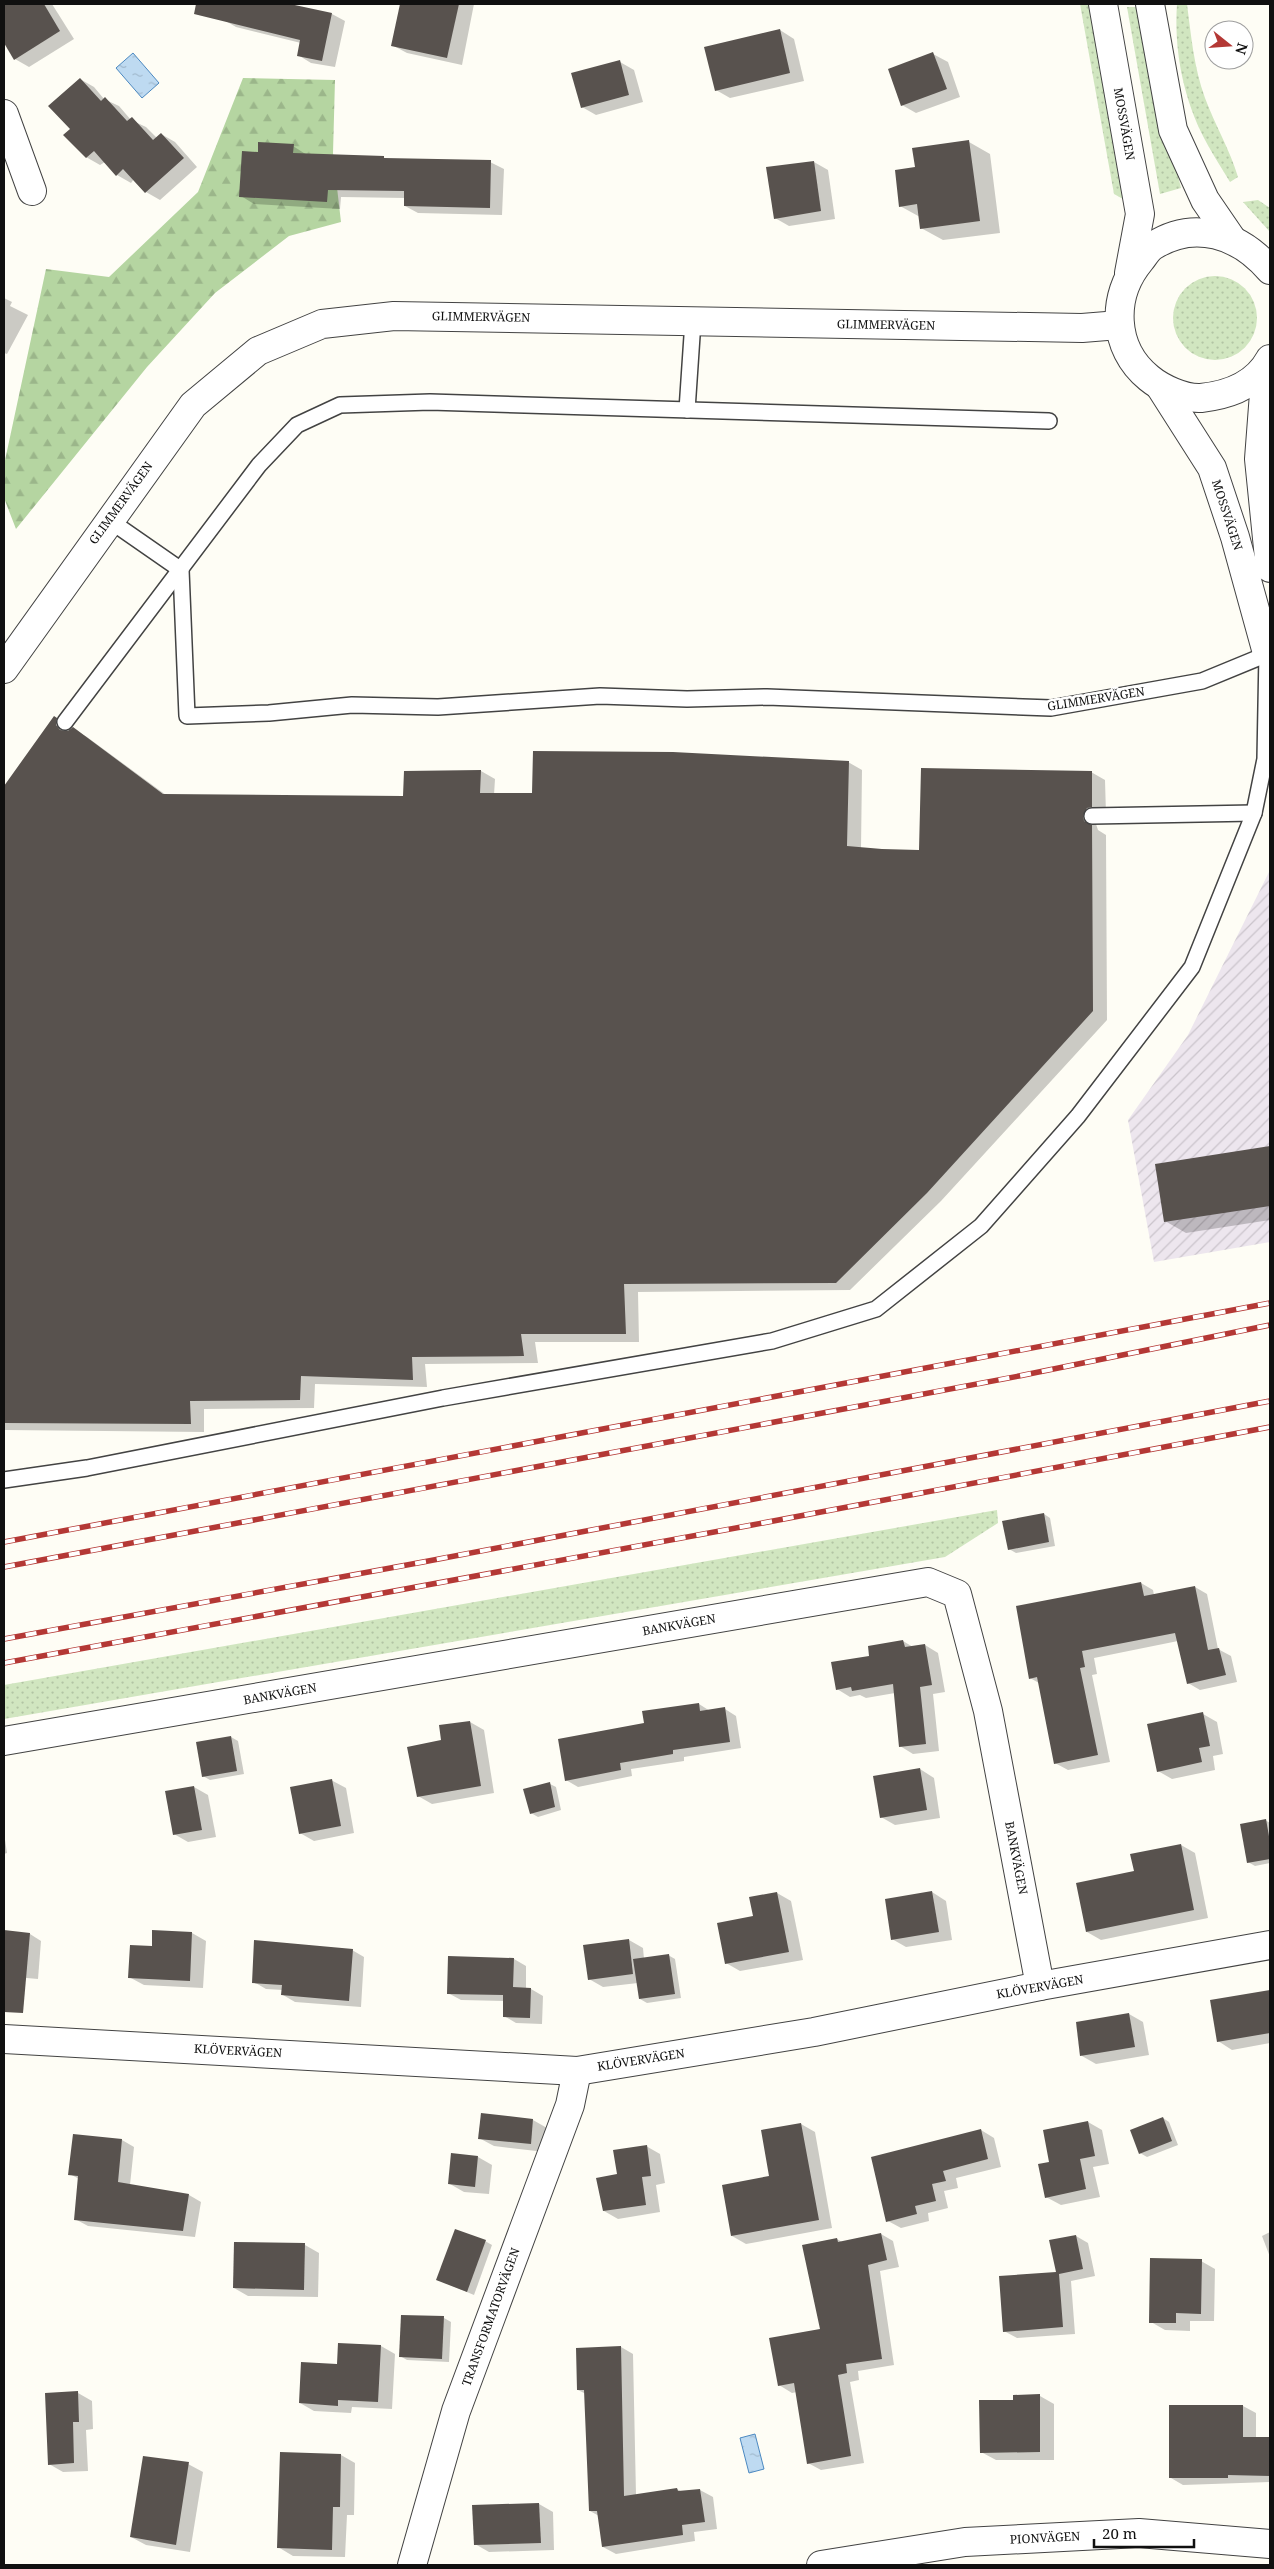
<svg xmlns="http://www.w3.org/2000/svg" width="1274" height="2569" font-family="'Noto Serif',serif">
  <style>
    .industrial { fill: url(#industrial-furrows) }
    .grass { fill: url(#grass-dots) }
    .forest { fill: url(#forest-firs) }
    .water { fill: url(#water-ripples); stroke: #4c89c1 }
    .shadow { fill: #0003 }
    .building { fill: #58524e }
    .lines { fill: none; stroke-linecap: round; stroke-linejoin: round }
    .lane-casing { stroke: #434343; stroke-width: 18 }
    .street-casing { stroke: #434343; stroke-width: 30 }
    .lane { stroke: #fff; stroke-width: 15 }
    .street { stroke: #fff; stroke-width: 28 }
    .rail-casing { stroke: #b43835; stroke-width: 5.5 }
    .rail { stroke: #fff; stroke-width: 4; stroke-dasharray: 11; stroke-linecap: butt }
    .labels { text-anchor: middle; stroke-width: 5; stroke-linejoin: round; paint-order: stroke }
    .street-label { font-size: 12px; fill: #101010; stroke: #fff }
  </style>
  <defs>
    <pattern id="industrial-furrows" width="10" height="10" patternUnits="userSpaceOnUse" patternTransform="scale(1.25)"><rect width="10" height="10" fill="#ede6ee"/><path d="M-1 1l2-2M0 10L10 0M9 11l2-2" fill="none" stroke="#cac4cb"/></pattern>
    <pattern id="grass-dots" width="8" height="8" patternUnits="userSpaceOnUse" patternTransform="scale(1.25)"><rect width="8" height="8" fill="#d1e6c0"/><path d="M2 2h.1M6 6h.1" fill="none" stroke="#b2c4a4" stroke-width="1.8" stroke-linecap="round"/></pattern>
    <pattern id="forest-firs" width="22" height="20" patternUnits="userSpaceOnUse" patternTransform="scale(1.25)"><rect width="22" height="20" fill="#b5d5a1"/><path d="M5 1l3.5 6h-7zM16 11l3.5 6h-7z" fill="#9bb68a"/></pattern>
    <pattern id="water-ripples" width="26" height="14" patternUnits="userSpaceOnUse" patternTransform="scale(1.25)"><rect width="26" height="14" fill="#bedaf1"/><path d="M2 4q2-2 4 0t4 0M15 11q2-2 4 0t4 0" fill="none" stroke="#a2bace"/></pattern>
  </defs>
  <rect width="100%" height="100%" fill="#fefdf5"/>
  <!-- industrial -->
  <path class="industrial" d="M1270,870V1242L1154,1262L1128,1120L1188,1035Z"/>
  <!-- grass -->
  <g class="grass">
    <path d="M1080,4H1089L1123,199L1114,194Z"/>
    <path d="M1177,4H1187C1191,35 1194,68 1205,98C1215,125 1230,150 1238,177L1230,182C1220,165 1209,149 1201,132C1182,92 1174,47 1177,4Z"/>
    <path d="M1127,7H1136L1181,188L1160,194Z"/>
    <path d="M1258,200L1270,208V232L1243,202Z"/>
    <circle cx="1215" cy="318" r="42"/>
    <path d="M997,1510L998,1523L945,1557L4,1719V1685Z"/>
  </g>
  <!-- forest -->
  <path class="forest" d="M243,78L335,80L333,153L341,222L289,236L215,293L147,367L16,529L4,498V465L46,269L109,277L198,192Z"/>
  <!-- water -->
  <g class="water">
    <path d="M133,53L159,83L142,98L116,68Z"/>
    <path d="M755,2434L764,2469L749,2473L740,2438Z"/>
  </g>
  <!-- shadow -->
  <g class="shadow">
    <path d="M4,4H52L74,39L29,67L15,59L4,40Z"/>
    <path d="M227,4H296L295,6L332,14L345,21L335,67L311,63L298,55L301,43L236,27L224,20Z"/>
    <path d="M422,4H474L462,65L407,53L392,45L421,9Z"/>
    <path d="M780,30L794,39L804,81L730,98L716,90Z"/>
    <path d="M933,54L948,62L960,97L916,113L902,105Z"/>
    <path d="M620,62L634,70L643,102L596,115L582,107Z"/>
    <path d="M80,79L94,87L104,99L119,106L131,120L146,127L157,138L161,134L175,142L197,167L160,200L146,192L134,179L131,183L117,175L105,162L100,165L86,157L72,129Z"/>
    <path d="M969,142L990,154L1000,233L943,240L921,228L920,217L900,206L916,168Z"/>
    <path d="M293,146L307,155L383,157L388,160L490,162L504,169L502,215L418,213L405,206V198L341,197L340,209L254,204L241,196L259,153Z"/>
    <path d="M814,162L828,170L835,219L789,226L775,218Z"/>
    <path d="M4,298L12,302L10,306L28,315L7,354L4,353Z"/>
    <path d="M54,718L71,727L70,731L73,729L87,737L166,795L404,797L481,771L495,779L494,795H533L848,762L862,770L861,849L921,851L1091,772L1105,780L1106,814L1101,816L1096,824L1098,830L1106,835L1107,1020L941,1201L850,1290L638,1292L639,1342H535L538,1363L425,1364L427,1387L315,1384L314,1408L204,1409V1432L4,1430V789Z"/>
    <path d="M1270,1148V1220L1186,1233L1165,1221L1156,1165Z"/>
    <path d="M1044,1514L1050,1518L1055,1546L1016,1553L1009,1549Z"/>
    <path d="M1141,1583L1153,1590L1154,1595L1195,1587L1207,1594L1218,1649L1231,1656L1237,1682L1200,1690L1188,1683L1178,1641L1094,1658L1097,1674L1092,1675L1110,1762L1068,1770L1055,1763L1039,1683L1030,1678Z"/>
    <path d="M903,1641L913,1647L925,1645L938,1653L945,1692L933,1694L939,1751L913,1754L900,1746L895,1693L866,1698L860,1695L850,1697L837,1689L871,1657Z"/>
    <path d="M699,1704L710,1711L725,1709L736,1716L741,1748L684,1757V1761L631,1769L632,1776L578,1787L566,1780L645,1724Z"/>
    <path d="M1203,1714L1217,1722L1223,1754L1213,1756L1215,1770L1172,1779L1158,1771Z"/>
    <path d="M470,1722L484,1730L494,1793L432,1804L418,1796L442,1741Z"/>
    <path d="M231,1737L238,1741L244,1774L210,1780L203,1776Z"/>
    <path d="M920,1769L934,1778L940,1818L895,1825L881,1817Z"/>
    <path d="M331,1780L346,1788L354,1833L314,1841L300,1833Z"/>
    <path d="M550,1784L556,1787L561,1810L538,1817L531,1813Z"/>
    <path d="M194,1787L208,1795L216,1837L188,1842L174,1834Z"/>
    <path d="M1265,1820L1270,1823V1863L1255,1866L1248,1862Z"/>
    <path d="M4,1833L7,1853L4,1854Z"/>
    <path d="M1181,1845L1195,1853L1208,1918L1101,1940L1087,1932L1135,1872Z"/>
    <path d="M932,1892L946,1901L952,1940L906,1947L892,1939Z"/>
    <path d="M777,1893L791,1901L803,1960L740,1971L726,1963L755,1917Z"/>
    <path d="M4,1932L30,1934L41,1941L38,1979L4,1976Z"/>
    <path d="M192,1933L206,1941L203,1988L144,1985L129,1977L153,1948Z"/>
    <path d="M629,1940L643,1948L644,1959L668,1955L675,1959L681,1998L647,2003L640,1999L638,1983L603,1987L589,1979Z"/>
    <path d="M352,1950L364,1957L361,2007L295,2002L283,1995V1990L266,1989L254,1982Z"/>
    <path d="M449,1958L514,1959L526,1966V1989H531L543,1996L542,2024L516,2023L504,2016V2001L461,2000L448,1993Z"/>
    <path d="M1270,1991V2043L1232,2050L1218,2041L1211,2001Z"/>
    <path d="M1129,2014L1143,2022L1149,2055L1096,2064L1082,2056L1077,2023Z"/>
    <path d="M1163,2118L1169,2122L1178,2145L1147,2157L1140,2153Z"/>
    <path d="M533,2120L547,2128L545,2152L494,2146L479,2138Z"/>
    <path d="M1088,2122L1102,2130L1109,2164L1093,2167L1100,2197L1061,2205L1046,2197L1051,2163Z"/>
    <path d="M801,2124L815,2132L832,2228L746,2244L732,2236L771,2177Z"/>
    <path d="M981,2130L994,2138L1001,2167L956,2178L958,2188L944,2191L948,2208L928,2213L929,2221L901,2228L888,2221Z"/>
    <path d="M122,2140L134,2147L130,2185L189,2195L201,2202L195,2237L88,2226L75,2219L79,2179L70,2174Z"/>
    <path d="M646,2146L660,2154L665,2183L656,2185L660,2212L618,2219L604,2211L619,2175Z"/>
    <path d="M478,2157L492,2165L489,2194L464,2192L450,2184Z"/>
    <path d="M1270,2232V2257L1262,2236Z"/>
    <path d="M881,2234L893,2241L899,2267L880,2271L894,2365L858,2371L859,2380L850,2382L864,2463L821,2470L808,2463L797,2392L792,2393L779,2385L821,2330L837,2239L842,2242Z"/>
    <path d="M1076,2236L1088,2243L1095,2276L1071,2281L1075,2334L1017,2338L1004,2331L1057,2273Z"/>
    <path d="M485,2241L492,2245L474,2295L438,2280Z"/>
    <path d="M305,2245L319,2253L318,2297L248,2296L234,2288Z"/>
    <path d="M1201,2261L1215,2269L1214,2321H1190V2331L1165,2330L1151,2322Z"/>
    <path d="M444,2318L451,2322L449,2362L407,2360L400,2356Z"/>
    <path d="M381,2346L395,2354L392,2409L352,2407L351,2413L314,2411L300,2403L338,2365Z"/>
    <path d="M621,2347L633,2354L636,2495L677,2489L682,2492L700,2490L713,2497L717,2529L694,2532L695,2541L616,2554L603,2547L599,2516L590,2511L586,2394L578,2390Z"/>
    <path d="M78,2393L92,2401L93,2429L86,2430L88,2471L63,2472L49,2464Z"/>
    <path d="M1040,2396L1054,2404V2460H996L981,2452L1014,2401Z"/>
    <path d="M1243,2406L1256,2413V2438L1270,2439V2482L1183,2485L1171,2478Z"/>
    <path d="M281,2454L341,2455L355,2463L354,2515H347L345,2557L293,2556L278,2547Z"/>
    <path d="M188,2464L203,2472L190,2552L146,2545L131,2537Z"/>
    <path d="M539,2504L553,2512L554,2550L489,2552L475,2544Z"/>
  </g>
  <!-- building -->
  <g class="building">
    <path d="M4,4H44L60,31L14,60L4,43Z"/>
    <path d="M196,4H290L332,13L322,61L297,56L300,40L194,14Z"/>
    <path d="M400,4H459L447,58L391,46Z"/>
    <path d="M780,29L790,73L715,91L704,47Z"/>
    <path d="M933,52L947,89L901,106L888,69Z"/>
    <path d="M620,60L629,95L581,108L571,73Z"/>
    <path d="M80,78L101,101L105,97L127,121L132,117L153,140L161,133L184,158L145,193L123,169L116,176L94,151L86,158L63,135L70,129L48,106Z"/>
    <path d="M969,140L980,221L920,229L917,204L899,207L895,170L915,167L912,148Z"/>
    <path d="M258,142L294,144L293,153L384,156V158L491,160L490,208L404,206V191L328,190L327,202L239,197L242,151L258,152Z"/>
    <path d="M814,161L821,211L774,219L766,167Z"/>
    <path d="M54,716L57,718L56,725L60,730L68,731L73,727L163,794L403,796L404,771L481,770L480,793H532L533,751L673,752L849,761L847,846L882,849L919,850L921,768L1092,771V807L1087,808L1083,816L1084,821L1092,825L1093,1011L927,1193L836,1283L624,1284L626,1334H521L524,1356L412,1357L413,1380L301,1376L300,1400L190,1401L191,1424L4,1423V786Z"/>
    <path d="M1270,1146V1206L1164,1222L1155,1164Z"/>
    <path d="M1044,1513L1049,1542L1008,1550L1002,1521Z"/>
    <path d="M1141,1582L1144,1596L1195,1586L1208,1650L1219,1648L1226,1675L1187,1684L1175,1633L1082,1651L1085,1667L1080,1668L1098,1755L1054,1764L1037,1677L1029,1679L1016,1606Z"/>
    <path d="M903,1640L905,1647L925,1644L932,1685L920,1687L926,1744L899,1747L893,1684L852,1691L851,1687L836,1690L831,1662L869,1656L868,1646Z"/>
    <path d="M699,1703L700,1711L725,1707L730,1742L673,1750V1754L620,1763L621,1770L565,1781L558,1739L644,1723L642,1711Z"/>
    <path d="M1203,1712L1210,1746L1199,1748L1202,1762L1157,1772L1147,1724Z"/>
    <path d="M470,1721L481,1786L417,1797L407,1747L441,1740L439,1725Z"/>
    <path d="M231,1736L237,1771L202,1777L196,1742Z"/>
    <path d="M920,1768L927,1810L880,1818L873,1776Z"/>
    <path d="M332,1779L341,1826L299,1834L290,1787Z"/>
    <path d="M550,1782L555,1807L530,1814L523,1789Z"/>
    <path d="M194,1786L202,1830L173,1835L165,1791Z"/>
    <path d="M1266,1819L1270,1842V1859L1247,1863L1240,1824Z"/>
    <path d="M1181,1844L1194,1910L1086,1932L1076,1883L1134,1871L1130,1854Z"/>
    <path d="M932,1891L939,1932L891,1940L885,1899Z"/>
    <path d="M777,1892L789,1952L725,1964L717,1923L753,1916L749,1897Z"/>
    <path d="M4,1930L30,1933L23,2013L4,2012Z"/>
    <path d="M152,1930L192,1932L190,1981L128,1978L130,1945L152,1946Z"/>
    <path d="M629,1939L633,1974L588,1980L583,1945Z"/>
    <path d="M254,1940L353,1949L349,2001L281,1995L282,1985L252,1983Z"/>
    <path d="M669,1954L675,1994L639,1999L633,1959Z"/>
    <path d="M448,1956L514,1958L513,1987L531,1988L530,2018L503,2017V1995L447,1994Z"/>
    <path d="M1270,1990V2033L1217,2042L1210,2000Z"/>
    <path d="M1129,2013L1135,2047L1080,2056L1076,2022Z"/>
    <path d="M481,2113L533,2119L531,2144L478,2139Z"/>
    <path d="M1163,2117L1172,2141L1139,2154L1130,2130Z"/>
    <path d="M1088,2121L1095,2156L1080,2159L1086,2189L1045,2198L1038,2164L1049,2162L1043,2130Z"/>
    <path d="M801,2123L819,2220L731,2236L722,2185L769,2176L761,2130Z"/>
    <path d="M981,2129L988,2159L943,2171L946,2181L932,2184L936,2201L915,2206L917,2214L886,2222L871,2157Z"/>
    <path d="M73,2134L122,2139L118,2182L189,2194L183,2231L74,2220L78,2176L68,2175Z"/>
    <path d="M647,2145L651,2176L642,2177L646,2205L603,2211L596,2178L617,2174L613,2150Z"/>
    <path d="M451,2153L478,2156L475,2187L448,2184Z"/>
    <path d="M455,2229L486,2240L467,2292L436,2280Z"/>
    <path d="M881,2233L887,2260L868,2265L882,2359L846,2364L847,2373L838,2375L851,2456L807,2464L794,2383L778,2386L769,2338L820,2329L802,2245L837,2238L838,2242Z"/>
    <path d="M1076,2235L1083,2269L1059,2274L1063,2327L1003,2332L999,2276L1056,2272L1049,2240Z"/>
    <path d="M234,2242L305,2243L304,2290L233,2288Z"/>
    <path d="M1150,2258L1202,2259L1201,2314L1176,2313V2323H1149Z"/>
    <path d="M401,2315L444,2316L442,2359L399,2357Z"/>
    <path d="M338,2343L381,2345L378,2402L338,2400V2406L299,2403L301,2362L337,2364Z"/>
    <path d="M621,2346L624,2496L677,2488L678,2491L700,2489L705,2522L682,2525L683,2535L602,2547L597,2511H589L584,2390H577L576,2348Z"/>
    <path d="M78,2391L79,2422H73L74,2463L48,2465L45,2393Z"/>
    <path d="M1040,2394V2452L980,2453L979,2400H1013V2395Z"/>
    <path d="M1169,2405H1243V2437H1270V2476L1228,2475V2478H1169Z"/>
    <path d="M280,2452L341,2454L340,2507H333L332,2550L277,2548Z"/>
    <path d="M143,2456L189,2462L176,2545L130,2537Z"/>
    <path d="M539,2503L541,2543L474,2545L472,2505Z"/>
  </g>
  <g class="lines">
    <defs>
      <g id="lane">
        <path d="M687,410L693,321"/>
        <path d="M109,520L181,570L187,716L269,713L352,705L438,707L600,696L687,699L767,697L1051,708L1202,681L1270,653"/>
        <path d="M65,722L259,465L297,425L340,405L430,402L1049,421"/>
        <path d="M1092,816L1254,813"/>
        <path d="M4,1480L87,1468L443,1398L772,1341L876,1309L981,1226L1078,1116L1192,967L1254,813L1265,759L1267,653"/>
      </g>
      <g id="street">
        <path d="M1103,4L1140,214L1129,273"/>
        <path d="M1150,4L1173,130L1205,200L1231,238"/>
        <path d="M4,114L32,191"/>
        <path d="M1270,270C1240,235 1195,219 1153,246C1148,249 1144,256 1140,261C1111,296 1112,348 1149,378C1161,388 1184,399 1201,398C1229,395 1256,385 1270,359"/>
        <path d="M1266,367L1259,459L1270,568"/>
        <path d="M1161,388L1212,468L1235,537L1267,653"/>
        <path d="M4,669L193,405L258,351L322,324L394,316L1082,328L1119,325"/>
        <path d="M4,1741L928,1582L957,1594L988,1711L1040,1986"/>
        <path d="M4,2039L577,2071L814,2032L1040,1986L1270,1945"/>
        <path d="M412,2565L456,2411L570,2105L577,2071"/>
        <path d="M821,2565L965,2542L1139,2533L1270,2544"/>
      </g>
    </defs>
    <!-- lane casing -->
    <use href="#lane" class="lane-casing"/>
    <!-- street casing -->
    <use href="#street" class="street-casing"/>
    <!-- lane -->
    <use href="#lane" class="lane"/>
    <!-- street -->
    <use href="#street" class="street"/>
    <defs>
      <g id="rail">
        <path d="M4,1542L1270,1303"/>
        <path d="M4,1567L1019,1376L1270,1325"/>
        <path d="M4,1639L423,1562L1270,1401"/>
        <path d="M4,1663L752,1525L1270,1427"/>
      </g>
    </defs>
    <!-- rail casing -->
    <use href="#rail" class="rail-casing"/>
    <!-- rail -->
    <use href="#rail" class="rail"/>
  </g>
  <g class="labels">
    <!-- street labels -->
    <g class="street-label">
      <text transform="translate(1124 124) rotate(80)" y="4">MOSSVÄGEN</text>
      <text transform="translate(481 317) rotate(1)" y="4">GLIMMERVÄGEN</text>
      <text transform="translate(886 325) rotate(1)" y="4">GLIMMERVÄGEN</text>
      <text transform="translate(121 503) rotate(-54)" y="4">GLIMMERVÄGEN</text>
      <text transform="translate(1227 515) rotate(72)" y="4">MOSSVÄGEN</text>
      <text transform="translate(1096 699) rotate(-9)" y="4">GLIMMERVÄGEN</text>
      <text transform="translate(679 1625) rotate(-10)" y="4">BANKVÄGEN</text>
      <text transform="translate(280 1694) rotate(-10)" y="4">BANKVÄGEN</text>
      <text transform="translate(1016 1858) rotate(79)" y="4">BANKVÄGEN</text>
      <text transform="translate(1040 1987) rotate(-10)" y="4">KLÖVERVÄGEN</text>
      <text transform="translate(238 2051) rotate(3)" y="4">KLÖVERVÄGEN</text>
      <text transform="translate(641 2060) rotate(-9)" y="4">KLÖVERVÄGEN</text>
      <text transform="translate(491 2317) rotate(-70)" y="4">TRANSFORMATORVÄGEN</text>
      <text transform="translate(1045 2538) rotate(-3)" y="4">PIONVÄGEN</text>
    </g>
  </g>
  <!-- border -->
  <rect width="1274" height="2569" fill="none" stroke="#101010" stroke-width="10"/>
  <!-- north arrow -->
  <g transform="translate(1229 45) rotate(107)"><circle r="24" fill="#ffffff" stroke="#9f9f9f"/>
  <path d="M0-4L9 19L0 12L-9 19Z" fill="#b43835"/>
  <text y="-8" font-size="14" font-weight="bold" text-anchor="middle" fill="#101010">N</text>
  </g>
  <!-- scale -->
  <path d="M1094 2539v8h100v-8" fill="none" stroke="#101010" stroke-width="2.5"/>
  <text x="1102" y="2539" font-size="15" fill="#101010" stroke="#ffffff" stroke-width="4" paint-order="stroke">20 m</text>
</svg>
